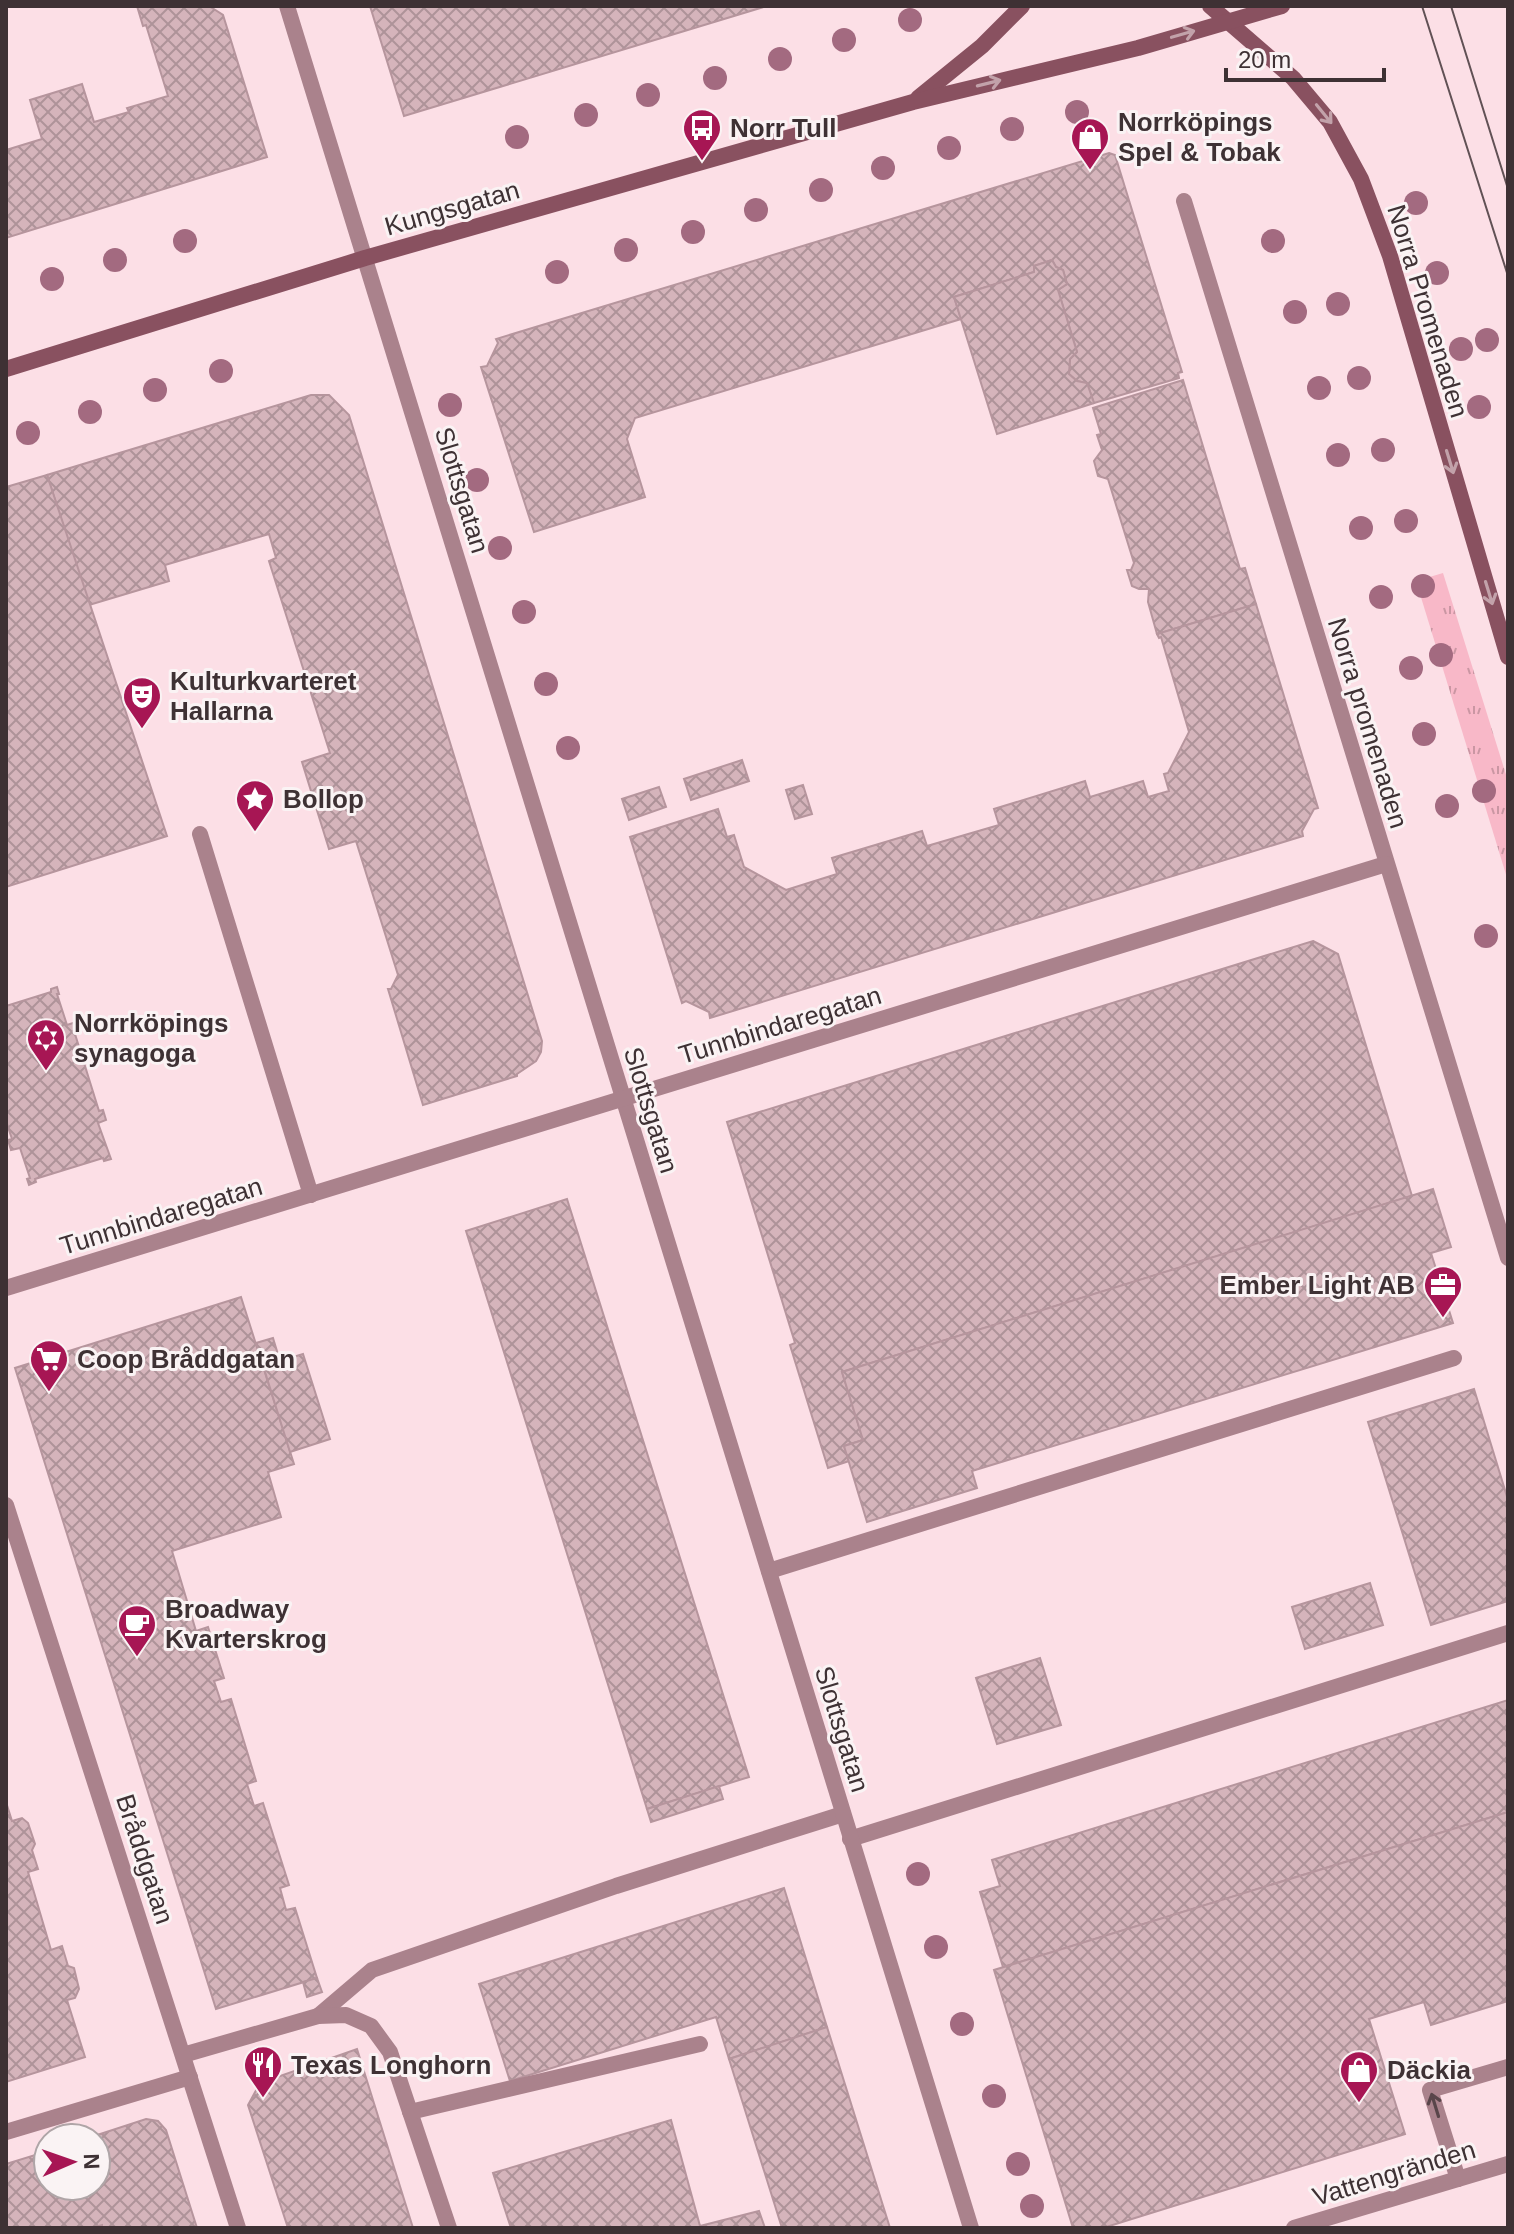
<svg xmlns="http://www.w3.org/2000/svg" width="1514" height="2234" font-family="Helvetica,sans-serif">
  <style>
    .grass { fill: url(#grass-tufts) }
    .building { fill: url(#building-cross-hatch); stroke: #b6959d; stroke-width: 2 }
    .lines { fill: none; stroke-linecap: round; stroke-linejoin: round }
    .service { stroke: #aa828c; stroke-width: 16 }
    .minor { stroke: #aa828c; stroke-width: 16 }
    .secondary { stroke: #895160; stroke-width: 16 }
    .tram { stroke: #615155; stroke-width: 2 }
    .tree { fill: #a36a80 }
    .oneway { stroke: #c2a2aa }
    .oneway2 { stroke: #59454a }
    .labels { text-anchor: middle; stroke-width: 6; stroke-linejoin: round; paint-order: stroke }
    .poi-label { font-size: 26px; font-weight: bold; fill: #3e3134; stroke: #faf3f4; text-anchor: start }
    .street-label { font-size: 26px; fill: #3e3134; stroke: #faf3f4 }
  </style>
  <defs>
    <pattern id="grass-tufts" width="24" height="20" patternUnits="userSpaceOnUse" patternTransform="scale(2)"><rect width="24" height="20" fill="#f8b8c8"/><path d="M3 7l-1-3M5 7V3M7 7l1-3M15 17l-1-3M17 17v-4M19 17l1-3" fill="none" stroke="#ca96a3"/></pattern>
    <pattern id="building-cross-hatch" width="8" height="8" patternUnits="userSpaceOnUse" patternTransform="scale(2)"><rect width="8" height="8" fill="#d5b4bb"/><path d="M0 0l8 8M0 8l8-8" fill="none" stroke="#ae9399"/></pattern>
  </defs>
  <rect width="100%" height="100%" fill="#fcdfe6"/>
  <!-- grass -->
  <path class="grass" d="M1443,573L1508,781V881L1416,581Z"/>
  <!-- building -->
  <g class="building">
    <path d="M137,6H209L223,15L267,157L6,238V150L42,139L30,100L82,84L94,122L129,112L127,108L168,96L146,25L143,26Z"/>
    <path d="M370,6H767L404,116Z"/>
    <path d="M1109,153L1115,155L1182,372L1178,373L1179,378L1094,403L1087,383L1077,381L1069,374L1070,359L1077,352L1058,290L1067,284L1063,270L1056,267L1052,260L1034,266V272L954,297L961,319L635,418L627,439L645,497L534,532L481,367L487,366L498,343L496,339Z"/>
    <path d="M1052,260L1056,267L1063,270L1067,284L1058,290L1077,352L1070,359L1069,374L1077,381L1087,383L1094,403L997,434L954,297L1034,272V266Z"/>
    <path d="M1183,380L1240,569L1245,568L1256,604L1157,634L1148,602L1149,589H1139L1132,586L1127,570H1131L1134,563L1108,479L1098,476L1094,461L1102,450L1097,435L1101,434L1093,408Z"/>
    <path d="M311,395H329L349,415L542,1041L541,1052L536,1061L517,1074V1076L423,1105L388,989H391L398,975L356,841L329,849L302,762L330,753L269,561L276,558L269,534L165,565L169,581L89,605L47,475Z"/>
    <path d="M47,475L167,836L6,887V487Z"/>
    <path d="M1256,604L1318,808L1314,809L1302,831L1303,836L710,1018L709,1012L686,1001L682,1003L630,837L718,809L727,837L734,835L744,867L786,890L837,874L832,858L922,831L927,846L999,825L994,809L1085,781L1090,797L1143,781L1148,797L1169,791L1164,774L1168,773L1189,732L1161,637L1159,638L1157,634Z"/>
    <path d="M742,760L749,781L691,800L684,779Z"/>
    <path d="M803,785L812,814L795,819L786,790Z"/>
    <path d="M659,787L666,807L629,820L622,799Z"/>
    <path d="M1313,941L1338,954L1412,1196L842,1372L863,1440L844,1446L849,1461L828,1468L790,1345L795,1343L727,1122Z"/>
    <path d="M57,987L59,994H57L67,1025L76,1022L79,1033L75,1034L99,1111L103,1110L106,1120L98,1123L111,1159L104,1161L103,1158L35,1179L36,1182L29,1185L27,1179L30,1178L20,1148L11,1150L8,1140L12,1139L6,1121V1006L51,992V989Z"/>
    <path d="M1433,1189L1451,1247L1431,1253L1453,1323L972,1471L977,1488L867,1522L844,1446L863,1440L842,1372Z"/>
    <path d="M567,1199L749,1777L647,1809L466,1231Z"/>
    <path d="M241,1297L294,1464L268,1472L281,1517L172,1551L196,1631L208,1627L224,1678L214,1681L221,1702L231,1699L256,1781L247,1784L254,1806L263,1803L289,1885L280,1888L286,1910L295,1908L317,1978L216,2009L15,1368Z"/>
    <path d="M273,1338L280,1361L303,1354L330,1439L290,1452L256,1343Z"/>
    <path d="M1474,1389L1508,1500V1601L1431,1625L1368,1422Z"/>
    <path d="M1370,1583L1383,1625L1305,1649L1292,1607Z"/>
    <path d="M1040,1658L1061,1725L997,1744L976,1678Z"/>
    <path d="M1508,1700V1812L1003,1967L980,1892L1000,1886L992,1860Z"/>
    <path d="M719,1786L723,1799L651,1822L647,1809Z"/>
    <path d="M6,1802L12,1821L22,1818L28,1823L35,1844L32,1850L38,1869L28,1872L51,1950L62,1946L68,1966L74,1968L79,1989L75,1998L67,2000L85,2057L6,2082Z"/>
    <path d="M1508,1812V2001L1431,2025L1424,2002L1369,2019L1405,2134L1103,2228H1073L994,1970Z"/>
    <path d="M784,1888L827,2027L729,2059L716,2017L510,2081L479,1984Z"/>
    <path d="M317,1978L322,1992L307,1997L303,1982Z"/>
    <path d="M827,2027L890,2228H782L729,2059Z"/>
    <path d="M357,2049L413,2228H288L248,2105L260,2083Z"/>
    <path d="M146,2119L158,2121L166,2130L197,2228H102V2225L92,2228H6V2164L48,2151V2186H96V2138H88Z"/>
    <path d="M671,2120L700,2226L759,2211L765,2228H511L493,2173Z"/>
  </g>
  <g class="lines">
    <!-- service -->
    <g class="service">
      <path d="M200,834L311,1195"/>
      <path d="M769,1571L1454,1358"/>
      <path d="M850,1839L1508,1633"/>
      <path d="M318,2016L372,1970L616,1886L843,1814"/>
      <path d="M183,2055L318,2016L346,2015L371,2026L390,2052L449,2228"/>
      <path d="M410,2112L700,2044"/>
      <path d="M1458,2179L1430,2090L1508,2067"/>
    </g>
    <!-- minor -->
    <g class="minor">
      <path d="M287,6L971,2228"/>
      <path d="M1184,201L1508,1258"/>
      <path d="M6,1288L1386,864"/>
      <path d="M6,1505L238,2228"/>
      <path d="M6,2132L190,2077"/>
      <path d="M1294,2228L1508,2164"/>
    </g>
    <!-- secondary -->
    <g class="secondary">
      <path d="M1210,6L1293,78L1330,122L1361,179L1390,256L1508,657"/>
      <path d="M918,98L982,46L1022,6"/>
      <path d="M6,369L365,258L913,102L1138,48L1282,6"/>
    </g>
    <!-- tram -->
    <g class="tram">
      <path d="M1422,6L1508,276"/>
      <path d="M1451,6L1508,189"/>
    </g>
  </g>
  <!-- trees -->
  <g class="tree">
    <circle cx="910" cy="20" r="12"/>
    <circle cx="844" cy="40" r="12"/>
    <circle cx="780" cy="59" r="12"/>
    <circle cx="715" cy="78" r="12"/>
    <circle cx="648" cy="95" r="12"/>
    <circle cx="1077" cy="112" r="12"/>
    <circle cx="586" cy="115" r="12"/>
    <circle cx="1012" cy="129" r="12"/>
    <circle cx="517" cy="137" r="12"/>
    <circle cx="949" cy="148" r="12"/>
    <circle cx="883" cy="168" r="12"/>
    <circle cx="821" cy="190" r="12"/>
    <circle cx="1416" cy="203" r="12"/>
    <circle cx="756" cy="210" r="12"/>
    <circle cx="693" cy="232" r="12"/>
    <circle cx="185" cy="241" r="12"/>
    <circle cx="1273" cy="241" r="12"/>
    <circle cx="626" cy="250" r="12"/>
    <circle cx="115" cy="260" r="12"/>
    <circle cx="557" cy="272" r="12"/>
    <circle cx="1437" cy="273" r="12"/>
    <circle cx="52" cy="279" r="12"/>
    <circle cx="1338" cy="304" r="12"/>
    <circle cx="1295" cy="312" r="12"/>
    <circle cx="1487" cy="340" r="12"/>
    <circle cx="1461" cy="349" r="12"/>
    <circle cx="221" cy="371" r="12"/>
    <circle cx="1359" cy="378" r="12"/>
    <circle cx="1319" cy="388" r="12"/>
    <circle cx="155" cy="390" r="12"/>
    <circle cx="450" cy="405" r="12"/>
    <circle cx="1479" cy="407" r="12"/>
    <circle cx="90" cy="412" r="12"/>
    <circle cx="28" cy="433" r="12"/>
    <circle cx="1383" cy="450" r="12"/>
    <circle cx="1338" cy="455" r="12"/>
    <circle cx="477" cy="480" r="12"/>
    <circle cx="1406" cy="521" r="12"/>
    <circle cx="1361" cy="528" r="12"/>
    <circle cx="500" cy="548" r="12"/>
    <circle cx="1423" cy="586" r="12"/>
    <circle cx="1381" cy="597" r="12"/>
    <circle cx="524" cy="612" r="12"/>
    <circle cx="1441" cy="655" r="12"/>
    <circle cx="1411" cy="668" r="12"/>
    <circle cx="546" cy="684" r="12"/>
    <circle cx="1424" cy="734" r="12"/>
    <circle cx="568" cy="748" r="12"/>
    <circle cx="1484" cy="791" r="12"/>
    <circle cx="1447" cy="806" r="12"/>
    <circle cx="1486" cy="936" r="12"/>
    <circle cx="918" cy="1874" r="12"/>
    <circle cx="936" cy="1947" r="12"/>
    <circle cx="962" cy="2024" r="12"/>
    <circle cx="994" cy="2096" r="12"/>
    <circle cx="1018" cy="2164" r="12"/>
    <circle cx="1032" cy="2206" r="12"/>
  </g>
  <!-- one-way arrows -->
  <defs><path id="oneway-shaft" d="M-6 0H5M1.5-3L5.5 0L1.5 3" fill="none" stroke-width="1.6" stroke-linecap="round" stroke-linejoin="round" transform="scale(2)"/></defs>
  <g class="oneway">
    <use href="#oneway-shaft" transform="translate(1183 34) rotate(-16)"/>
    <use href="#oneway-shaft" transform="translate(989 83) rotate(-14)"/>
    <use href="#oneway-shaft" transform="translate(1324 114) rotate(51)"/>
    <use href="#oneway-shaft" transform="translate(1450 462) rotate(73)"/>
    <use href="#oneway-shaft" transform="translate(1489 593) rotate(73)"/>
  </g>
  <use class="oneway2" href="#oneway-shaft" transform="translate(1435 2105) rotate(-107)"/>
  <!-- icons -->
  <defs>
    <symbol id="bus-pin" viewBox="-11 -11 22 30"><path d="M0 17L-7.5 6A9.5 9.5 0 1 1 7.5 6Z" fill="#a71654" stroke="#faf3f4"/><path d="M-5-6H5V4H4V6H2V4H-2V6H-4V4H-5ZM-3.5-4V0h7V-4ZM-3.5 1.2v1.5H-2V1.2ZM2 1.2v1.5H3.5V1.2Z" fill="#fff"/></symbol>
    <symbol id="shop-pin" viewBox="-11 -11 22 30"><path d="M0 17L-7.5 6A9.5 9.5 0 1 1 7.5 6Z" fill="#a71654" stroke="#faf3f4"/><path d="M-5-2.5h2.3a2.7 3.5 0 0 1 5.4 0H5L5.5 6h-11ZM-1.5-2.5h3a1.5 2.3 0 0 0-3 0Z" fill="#fff"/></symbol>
    <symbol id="theatre-pin" viewBox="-11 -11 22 30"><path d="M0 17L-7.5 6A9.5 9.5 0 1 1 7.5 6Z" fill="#a71654" stroke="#faf3f4"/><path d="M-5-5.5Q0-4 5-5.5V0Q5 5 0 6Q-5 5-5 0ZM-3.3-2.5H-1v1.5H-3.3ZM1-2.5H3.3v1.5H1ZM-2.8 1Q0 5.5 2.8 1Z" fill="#fff"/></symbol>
    <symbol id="sight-pin" viewBox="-11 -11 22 30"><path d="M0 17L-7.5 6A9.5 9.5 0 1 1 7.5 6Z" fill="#a71654" stroke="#faf3f4"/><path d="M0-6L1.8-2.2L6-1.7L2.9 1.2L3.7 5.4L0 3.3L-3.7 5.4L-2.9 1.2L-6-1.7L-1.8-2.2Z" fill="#fff"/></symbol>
    <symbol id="synagogue-pin" viewBox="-11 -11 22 30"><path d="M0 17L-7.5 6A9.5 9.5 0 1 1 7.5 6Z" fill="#a71654" stroke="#faf3f4"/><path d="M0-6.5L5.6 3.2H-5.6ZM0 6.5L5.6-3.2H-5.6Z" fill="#fff"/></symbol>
    <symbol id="office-pin" viewBox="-11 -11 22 30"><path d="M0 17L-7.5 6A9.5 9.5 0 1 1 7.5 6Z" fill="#a71654" stroke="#faf3f4"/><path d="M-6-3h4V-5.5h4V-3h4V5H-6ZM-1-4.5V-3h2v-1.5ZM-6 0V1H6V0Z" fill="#fff"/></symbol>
    <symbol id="supermarket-pin" viewBox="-11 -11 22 30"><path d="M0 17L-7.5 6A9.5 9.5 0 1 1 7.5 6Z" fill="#a71654" stroke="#faf3f4"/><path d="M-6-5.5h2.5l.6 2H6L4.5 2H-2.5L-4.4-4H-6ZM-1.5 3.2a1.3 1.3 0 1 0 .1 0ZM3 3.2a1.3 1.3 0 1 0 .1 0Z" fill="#fff"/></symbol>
    <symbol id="cafe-pin" viewBox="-11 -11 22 30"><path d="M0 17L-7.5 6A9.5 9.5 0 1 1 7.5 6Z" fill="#a71654" stroke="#faf3f4"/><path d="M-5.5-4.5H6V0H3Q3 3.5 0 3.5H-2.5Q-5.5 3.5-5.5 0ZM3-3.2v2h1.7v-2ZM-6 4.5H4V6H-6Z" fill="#fff"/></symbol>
    <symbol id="restaurant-pin" viewBox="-11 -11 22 30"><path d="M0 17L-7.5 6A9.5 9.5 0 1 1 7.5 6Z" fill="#a71654" stroke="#faf3f4"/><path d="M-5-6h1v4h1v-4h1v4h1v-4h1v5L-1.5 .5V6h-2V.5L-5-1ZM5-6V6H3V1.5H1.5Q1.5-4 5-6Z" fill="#fff"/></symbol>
  </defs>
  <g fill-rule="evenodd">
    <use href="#bus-pin" x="680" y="106" width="44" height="60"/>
    <use href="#shop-pin" x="1068" y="115" width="44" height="60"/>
    <use href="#theatre-pin" x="120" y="674" width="44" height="60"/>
    <use href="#sight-pin" x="233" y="777" width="44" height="60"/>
    <use href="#synagogue-pin" x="24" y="1016" width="44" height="60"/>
    <use href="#office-pin" x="1421" y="1263" width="44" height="60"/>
    <use href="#supermarket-pin" x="27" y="1337" width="44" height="60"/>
    <use href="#cafe-pin" x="115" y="1602" width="44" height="60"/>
    <use href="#restaurant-pin" x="241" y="2043" width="44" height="60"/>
    <use href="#shop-pin" x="1337" y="2048" width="44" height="60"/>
  </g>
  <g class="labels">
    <!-- poi labels -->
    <g class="poi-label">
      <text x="1118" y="131">Norrköpings<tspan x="1118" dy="30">Spel &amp; Tobak</tspan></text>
      <text x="730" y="137">Norr Tull</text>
      <text x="170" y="690">Kulturkvarteret<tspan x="170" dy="30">Hallarna</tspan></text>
      <text x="283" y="808">Bollop</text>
      <text x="74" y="1032">Norrköpings<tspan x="74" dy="30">synagoga</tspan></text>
      <text x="1415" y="1294" text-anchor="end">Ember Light AB</text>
      <text x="77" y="1368">Coop Bråddgatan</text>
      <text x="165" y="1618">Broadway<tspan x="165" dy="30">Kvarterskrog</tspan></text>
      <text x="291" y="2074">Texas Longhorn</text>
      <text x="1387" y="2079">Däckia</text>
    </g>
    <!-- street labels -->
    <g class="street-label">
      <text transform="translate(452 208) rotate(-16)" y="9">Kungsgatan</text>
      <text transform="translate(1428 311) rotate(73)" y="9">Norra Promenaden</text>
      <text transform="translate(462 490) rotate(73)" y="9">Slottsgatan</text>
      <text transform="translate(1368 723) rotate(73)" y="9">Norra promenaden</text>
      <text transform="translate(780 1025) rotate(-17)" y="9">Tunnbindaregatan</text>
      <text transform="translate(651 1110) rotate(73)" y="9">Slottsgatan</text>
      <text transform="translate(161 1216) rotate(-17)" y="9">Tunnbindaregatan</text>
      <text transform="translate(842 1729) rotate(73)" y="9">Slottsgatan</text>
      <text transform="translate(145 1859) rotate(72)" y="9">Bråddgatan</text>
      <text transform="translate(1394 2173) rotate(-17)" y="9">Vattengränden</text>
    </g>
  </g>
  <!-- border -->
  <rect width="1514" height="2234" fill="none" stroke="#3e3134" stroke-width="16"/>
  <!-- north arrow -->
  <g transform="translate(72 2162) rotate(88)"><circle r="38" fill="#faf3f4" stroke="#afa5a7" stroke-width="2"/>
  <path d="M0-6L14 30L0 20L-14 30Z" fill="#a71654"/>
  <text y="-12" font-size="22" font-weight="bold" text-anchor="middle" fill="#3e3134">N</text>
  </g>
  <!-- scale -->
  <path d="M1226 68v12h158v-12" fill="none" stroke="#3e3134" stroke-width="4"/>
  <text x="1238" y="68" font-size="24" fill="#3e3134" stroke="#faf3f4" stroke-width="6" paint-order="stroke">20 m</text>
</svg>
